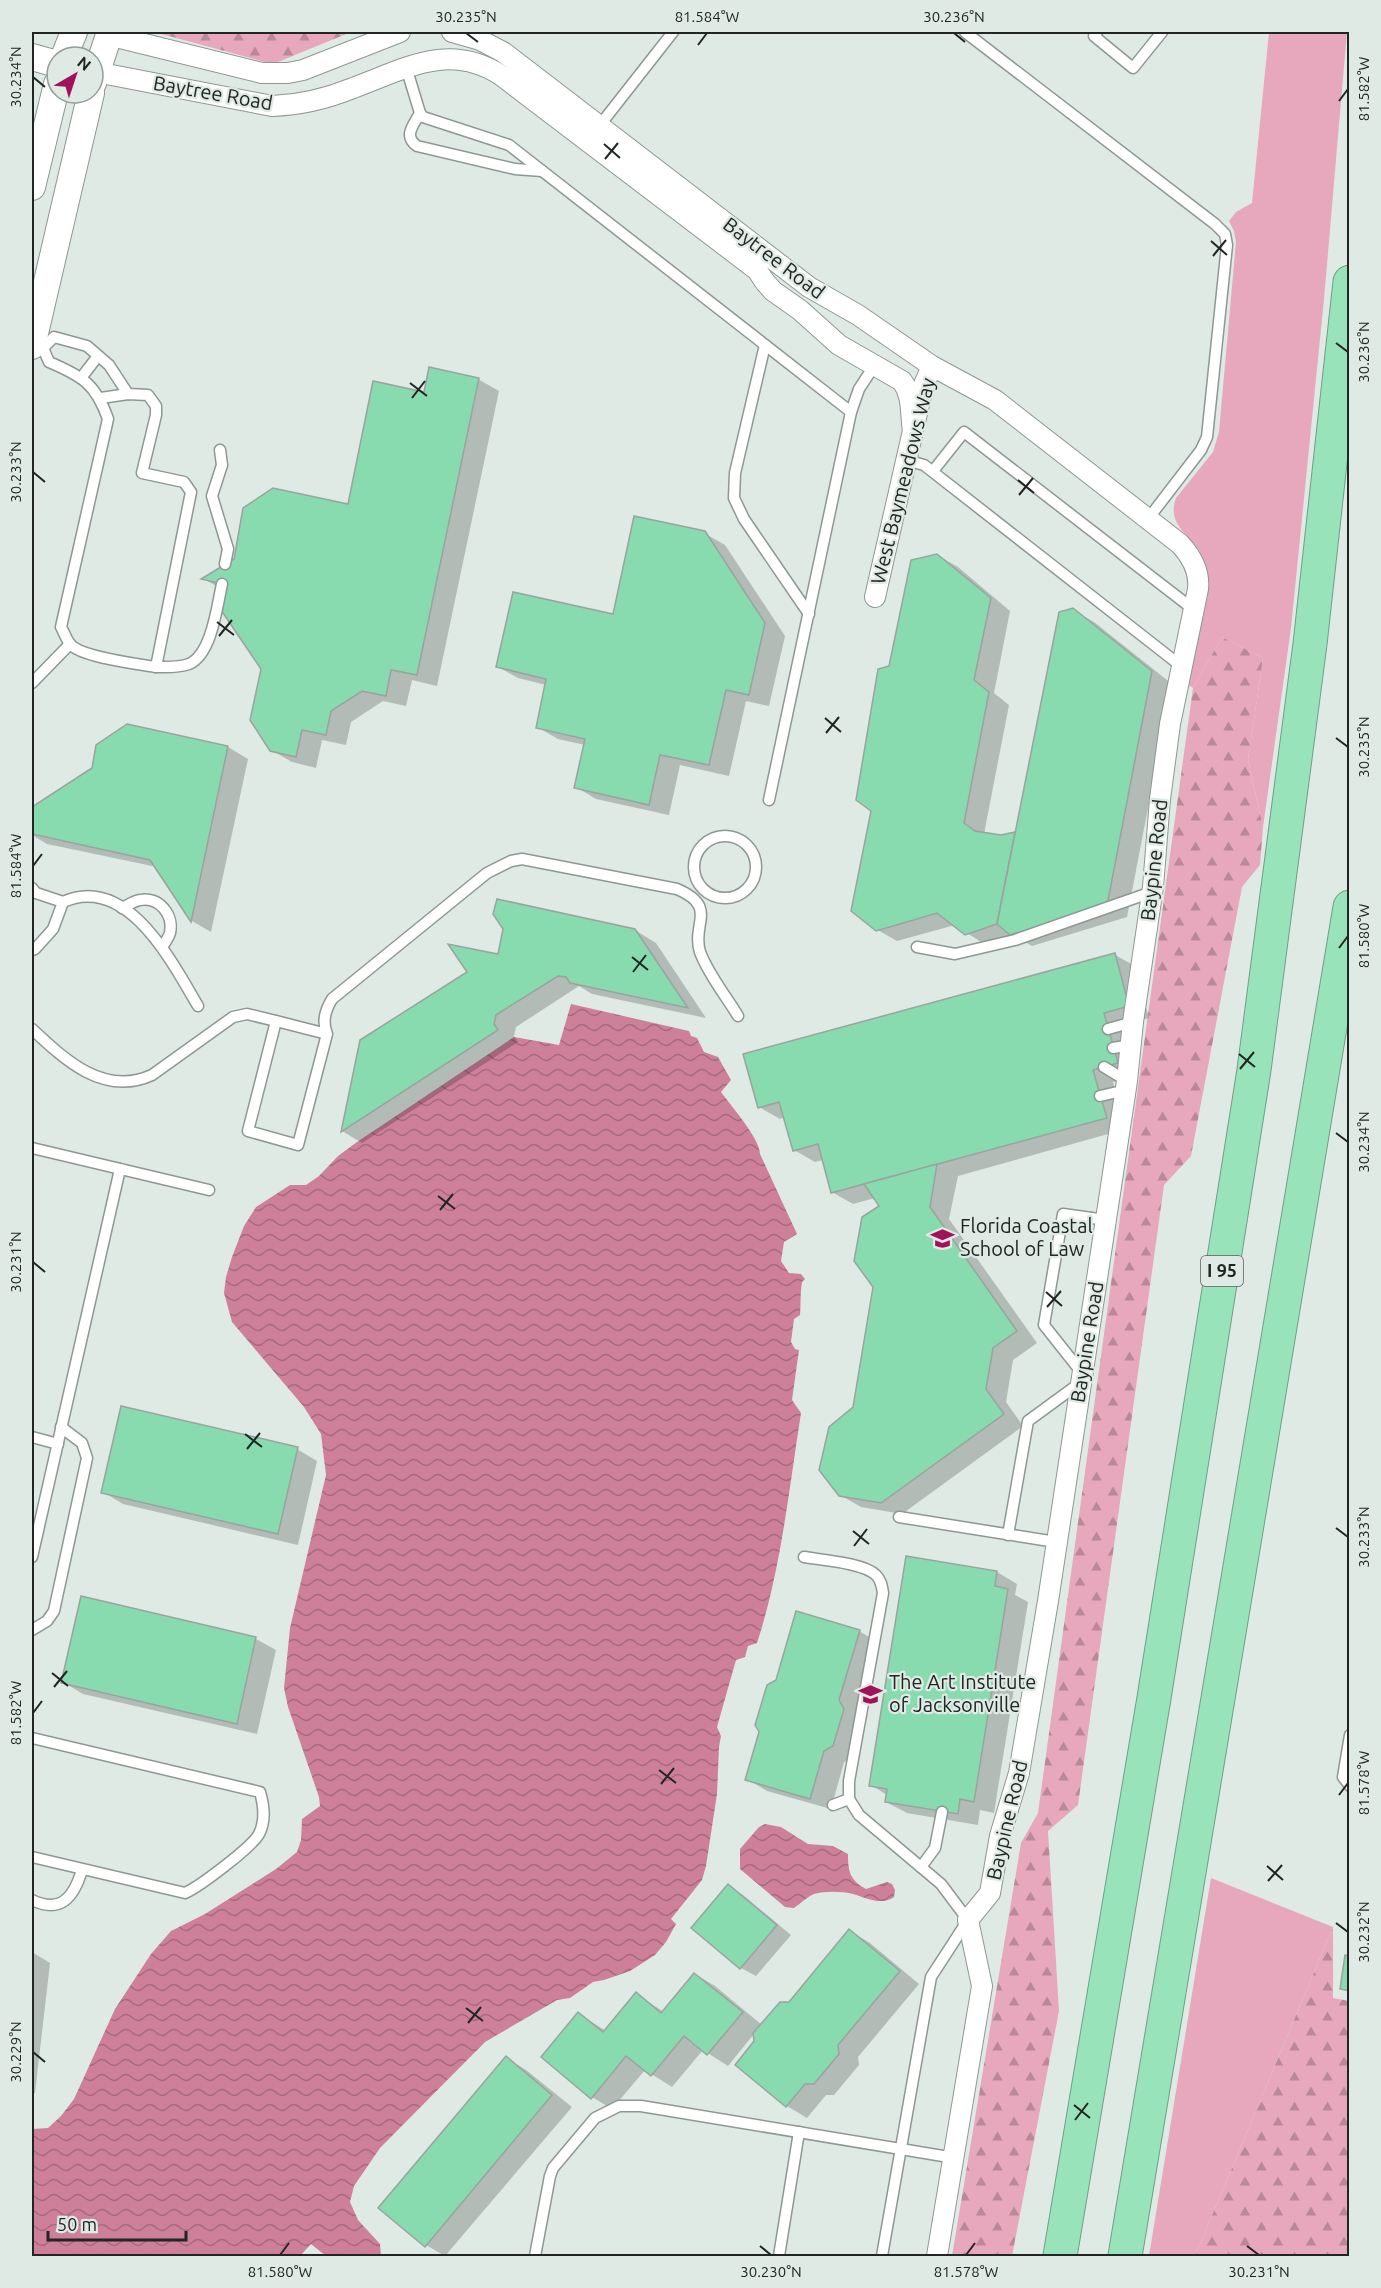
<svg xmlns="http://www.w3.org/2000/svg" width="1381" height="2288" font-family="Ubuntu,sans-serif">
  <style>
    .green { fill: #e7a7bc }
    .forest { fill: url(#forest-firs) }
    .water { fill: url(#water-waves) }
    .shadow { fill: #0003 }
    .building { fill: #88daaf; stroke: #99a49d; stroke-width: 1.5 }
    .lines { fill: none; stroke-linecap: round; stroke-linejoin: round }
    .service-casing { stroke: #8d9892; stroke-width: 13 }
    .minor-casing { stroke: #8d9892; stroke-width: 22 }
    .tertiary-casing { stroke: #8d9892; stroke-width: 28 }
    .motorway-casing { stroke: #6ea085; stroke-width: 35 }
    .service { stroke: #fff; stroke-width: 10 }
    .minor { stroke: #fff; stroke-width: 20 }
    .tertiary { stroke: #fff; stroke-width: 26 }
    .motorway { stroke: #98e3ba; stroke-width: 33 }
    .ticks { fill: none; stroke: #212523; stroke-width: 2 }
    .labels { text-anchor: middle; stroke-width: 4.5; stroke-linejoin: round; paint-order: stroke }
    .shield { fill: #dfeae4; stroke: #5a605d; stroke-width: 1.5 }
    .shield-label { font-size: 18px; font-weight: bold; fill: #212523 }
    .street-label { font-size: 20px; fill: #212523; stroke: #dfeae4 }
    .poi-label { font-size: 20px; fill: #212523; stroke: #dfeae4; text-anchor: start }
    .neatline { fill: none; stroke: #212523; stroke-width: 2 }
    .ticks-label { font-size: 15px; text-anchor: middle; fill: #212523 }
  </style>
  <defs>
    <pattern id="forest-firs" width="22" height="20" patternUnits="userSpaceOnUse" patternTransform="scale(1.5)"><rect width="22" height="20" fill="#e7a7bc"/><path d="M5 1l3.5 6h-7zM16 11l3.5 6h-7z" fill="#bb8898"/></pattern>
    <pattern id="water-waves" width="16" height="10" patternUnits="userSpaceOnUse" patternTransform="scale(1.5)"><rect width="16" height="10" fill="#ce809b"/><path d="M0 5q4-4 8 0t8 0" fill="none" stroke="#a7697e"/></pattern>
  </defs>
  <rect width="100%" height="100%" fill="#dfeae4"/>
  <!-- green -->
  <g class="green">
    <path d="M1269,32H1347L1324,299L1291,628L1263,827L1248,760L1263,658L1222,637L1193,688L1187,684L1208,595C1208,582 1207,568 1202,556C1191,534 1166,526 1176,498L1213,452L1219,432L1236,242L1234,231L1229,221L1236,212L1252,203Z"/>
    <path d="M1211,1878L1333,1927L1195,2256H1149Z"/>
  </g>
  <!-- forest -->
  <g class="forest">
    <path d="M154,32H351L273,64Z"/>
    <path d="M1222,637L1263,658L1248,760L1263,827L1260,865L1242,887L1191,1156L1164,1185L1078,1805L1048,1831L1059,2011L1012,2256H952L1021,1843L1038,1813L1193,688Z"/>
    <path d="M1333,1927V1998L1349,2001V2256H1195Z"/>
  </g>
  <!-- water -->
  <g class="water">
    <path d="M571,1004L689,1031L691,1036L697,1038L704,1052L718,1057L731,1080L721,1092C732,1107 760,1139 760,1154L797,1234L784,1242L781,1261L789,1273L801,1274L805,1279L802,1282C800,1294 801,1304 800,1315L794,1319L791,1342L795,1349L799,1350L792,1400L801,1413C789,1489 781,1570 757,1643L748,1646L745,1657L736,1660L717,1727L721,1736L719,1747L717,1794L706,1866L702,1880L671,1919L676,1924L666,1942L655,1955L630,1971L604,1980L593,1982L570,1998L557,2000L485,2042L380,2148L354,2186L350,2202L358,2220L380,2244L381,2256H326L311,2244L300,2256H32V2129L48,2128L61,2116L74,2099L115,2009L151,1954L171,1931L205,1914L276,1869L297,1852L301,1840L302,1819L320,1806L319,1797L288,1707L284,1688L290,1628L326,1475L321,1434L304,1407L232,1322L224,1293L226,1277L232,1257L244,1226L256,1207L290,1185H306L319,1176L338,1156L357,1142L514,1037L559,1045Z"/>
    <path d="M765,1824L781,1827L808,1844L833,1846L848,1854C848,1872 850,1880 866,1889L887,1882L892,1884L895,1890L894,1897C880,1906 867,1898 853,1894C842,1891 825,1891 814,1894C807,1897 801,1903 794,1908L785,1907L740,1869V1849L759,1827Z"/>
  </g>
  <!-- shadow -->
  <g class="shadow">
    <path d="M478,379L499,391L437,686L412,680L406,706L383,701L351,722L346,745L322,740L316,768L292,762L271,750L263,669L223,590L204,579L349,506L426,393Z"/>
    <path d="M704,533L725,545L785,636L769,706L746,701L729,776L680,765L669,815L596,799L576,787L585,745L558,739L537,727L546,685L518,678L498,667L614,616Z"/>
    <path d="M937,555L958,567L1010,611L994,693L1009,705L984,834L1001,837L1017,833L1073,610L1094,622L1172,684L1127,917L1032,946L1015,936L987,946L955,925L897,941L876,929L873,810L890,667Z"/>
    <path d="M128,725L228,747L248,759L211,932L192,921L157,867L47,844L32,835V808L93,769Z"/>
    <path d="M635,930L656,943L706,1018L592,994L579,986L516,1027L514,1036L518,1042L362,1143L342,1131L361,1041L469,972L499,956Z"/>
    <path d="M1115,955L1135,966L1149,1018L1123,1025L1137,1075L1113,1082L1126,1129L958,1176L949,1219L1037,1343L1013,1360L1006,1402L1023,1426L902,1514L861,1507L840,1495L874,1287L881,1206L875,1198L853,1204L832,1192L823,1160L815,1162L794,1150L785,1117L780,1119L759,1107Z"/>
    <path d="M297,1449L317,1461L298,1545L123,1504L103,1492Z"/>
    <path d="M997,1572L1017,1584L1015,1595L1028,1602L994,1813L980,1810L978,1825L907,1813L886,1802L887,1795L871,1785Z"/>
    <path d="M82,1598L256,1639L276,1650L257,1734L83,1694L63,1682Z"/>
    <path d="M859,1631L879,1643L854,1758L844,1762L831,1809L767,1791L747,1779L778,1681Z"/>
    <path d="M728,1886L743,1895L791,1935L756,1976L741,1968L693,1928Z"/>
    <path d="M850,1931L870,1943L919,1984L858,2057L859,2065L834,2095H826L807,2118L787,2106L737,2064L756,2042L754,2034L728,2066L703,2050L672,2087L645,2070L612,2109L592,2097L579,2014L606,2031L636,1994L664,2012L695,1974L715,1986L762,2025L790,2003Z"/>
    <path d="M32,1952L50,1963L35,2093H32Z"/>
    <path d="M506,2058L526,2070L572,2107L445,2256L426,2245Z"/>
  </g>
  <!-- building -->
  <g class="building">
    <path d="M429,367L479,378L417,675L391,670L386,696L362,691L331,711L326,735L302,730L296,757L270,751L250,720L261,669L221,610L227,585L201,579L234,559L243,508L273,488L348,504L373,381L424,392Z"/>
    <path d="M634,516L705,531L765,623L749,695L726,690L709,765L660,755L649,805L574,788L585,739L536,728L546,679L496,667L513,592L613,614Z"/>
    <path d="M937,554L991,598L974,680L989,692L964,823L975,831L1001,835L1015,832L997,924L965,935L937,913L876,931L851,911L871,811L856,800L878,669L889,666L911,560Z"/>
    <path d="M1073,608L1152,671L1107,906L1010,935L997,924L1059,612Z"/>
    <path d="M127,724L228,746L191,922L150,860L32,834V807L92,768L96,745Z"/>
    <path d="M497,899L635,929L688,1008L570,983L566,977L558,976L496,1015L494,1024L498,1030L341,1132L360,1040L467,972L448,944L498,954L503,929L493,914Z"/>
    <path d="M1115,953L1129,1006L1104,1013L1118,1063L1093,1070L1107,1118L831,1193L818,1144L793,1151L779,1102L758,1108L743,1054Z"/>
    <path d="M937,1164L930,1207L1017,1331L993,1348L986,1389L1004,1414L881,1503L839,1496L819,1470L829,1427L853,1407L873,1287L854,1261L862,1217L879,1206L864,1184Z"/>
    <path d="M121,1406L298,1447L278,1534L101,1493Z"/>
    <path d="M906,1556L997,1571L995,1586L1008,1589L974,1802L960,1799L958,1814L885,1802L887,1789L869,1786Z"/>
    <path d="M81,1596L256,1637L237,1724L61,1683Z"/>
    <path d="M796,1611L860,1630L839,1700L844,1709L833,1746L824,1751L810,1799L745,1780L759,1732L755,1725L767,1685L776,1680Z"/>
    <path d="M728,1884L777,1925L740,1969L691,1928Z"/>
    <path d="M849,1929L900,1971L838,2045L839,2054L814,2084H805L786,2107L735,2065L754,2041L753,2033L780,2002H789Z"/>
    <path d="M1345,1955L1350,1956V1991L1340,1989Z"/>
    <path d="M694,1973L743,2012L707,2055L684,2036L651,2076L626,2056L591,2099L541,2057L578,2012L603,2032L636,1992L661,2013Z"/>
    <path d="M506,2056L552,2095L425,2247L378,2208Z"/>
  </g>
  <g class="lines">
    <defs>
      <g id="service">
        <path d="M965,32L1215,224L1225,234L1227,245L1207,437L1201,450L1148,519"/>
        <path d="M1097,32L1094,36L1133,68L1162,32"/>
        <path d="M406,67L420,113L423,117L509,145L851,412"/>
        <path d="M420,113C413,126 403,136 417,146L515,169L542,171"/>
        <path d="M600,125L673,32"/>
        <path d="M765,345L735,473L734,498L744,519L809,614"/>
        <path d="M43,348L49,362C82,376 96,384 108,419L61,627C64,632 66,639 70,644C80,657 138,664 156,667L191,492L184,482L142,473L156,415V406L148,395L128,394L101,398"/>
        <path d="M43,348L54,337L87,346L109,365L128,394"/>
        <path d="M81,378L98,356"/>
        <path d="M220,450L222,465L212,496L228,549L225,564"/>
        <path d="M906,460L924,465L1181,666"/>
        <path d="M933,471L964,432L1193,609"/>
        <path d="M156,667C167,667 178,668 189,664C212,654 217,606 222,584"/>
        <path d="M32,683L70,644"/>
        <path d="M769,800L851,412L859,389L874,366"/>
        <circle cx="725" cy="867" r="31"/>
        <path d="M32,888L36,893L63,902L53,929L35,949L32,950"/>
        <path d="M63,902C127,873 172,962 198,1006"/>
        <path d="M122,908C128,905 134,901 140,900C159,896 174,915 170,933C169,937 165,942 163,946"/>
        <path d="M917,947L955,954L1015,940L1152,892"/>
        <path d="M32,1029C65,1060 104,1097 152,1075L233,1017L247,1014L276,1021"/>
        <path d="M1108,1029L1133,1022"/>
        <path d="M327,1034L276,1021L248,1131L298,1145L327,1034C322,1021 325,1011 332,999L487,873L511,861L522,859L677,889C719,907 691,924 700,952C708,974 726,996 738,1016"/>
        <path d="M1113,1048L1131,1045"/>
        <path d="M1104,1067L1127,1081"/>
        <path d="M1100,1096L1126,1090"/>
        <path d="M32,1148L209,1190"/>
        <path d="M1082,1373L1044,1325L1063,1214L1106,1220"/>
        <path d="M32,1437L58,1444"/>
        <path d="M899,1517L1056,1542"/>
        <path d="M1008,1535L1028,1421L1080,1383"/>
        <path d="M32,1557L120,1169"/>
        <path d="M804,1557C822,1560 864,1563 876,1575C881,1580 882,1586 883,1593L849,1781V1799L859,1815L941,1884L968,1920L931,1977L882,2256"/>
        <path d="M32,1630L47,1621L54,1611L87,1458L82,1443L61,1427"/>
        <path d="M1350,1735L1343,1777L1350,1786"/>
        <path d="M32,1738L260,1792C264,1806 266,1820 259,1834C252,1847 199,1887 185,1893L32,1857"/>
        <path d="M833,1805L849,1799"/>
        <path d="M921,1867L935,1848L942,1812"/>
        <path d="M32,1900C61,1914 74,1897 82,1870"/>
        <path d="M535,2256L550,2176L553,2168L595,2118L619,2106H641L955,2158"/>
        <path d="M779,2256L799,2132"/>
      </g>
      <g id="minor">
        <path d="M452,32L480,40L503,52L809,287L858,315L932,366L995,400L1180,544C1192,557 1200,571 1198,589L1170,724L1160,799L1153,887L1133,1022L1127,1081L1048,1601L1019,1773L1000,1836L990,1893L968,1920L982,1986L937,2256"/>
        <path d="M108,35L262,73H288L303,70L400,32"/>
        <path d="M96,72L272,106C301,105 326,99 353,88C405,69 449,41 502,76L757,270L765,282L773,291L800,310L839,345L902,381C913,396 910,413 913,431"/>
        <path d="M875,597L923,387L932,366"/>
      </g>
      <g id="tertiary">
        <path d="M32,57L57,64"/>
        <path d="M64,57L74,32"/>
        <path d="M93,83L110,32"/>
        <path d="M32,187L57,84"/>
        <path d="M32,346L91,93"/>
      </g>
      <g id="motorway">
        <path d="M1060,2256L1154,1698L1254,1070L1310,644L1350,282"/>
        <path d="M1125,2256L1350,907"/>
      </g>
    </defs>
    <!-- service casing -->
    <use href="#service" class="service-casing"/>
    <!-- minor casing -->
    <use href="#minor" class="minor-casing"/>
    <!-- tertiary casing -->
    <use href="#tertiary" class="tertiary-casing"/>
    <!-- motorway casing -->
    <use href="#motorway" class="motorway-casing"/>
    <!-- service -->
    <use href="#service" class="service"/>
    <!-- minor -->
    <use href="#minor" class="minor"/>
    <!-- tertiary -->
    <use href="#tertiary" class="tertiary"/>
    <!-- motorway -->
    <use href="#motorway" class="motorway"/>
  </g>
  <!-- ticks -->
  <path class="ticks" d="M466,33L478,42M954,33L965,42M698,45L707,33M33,77L45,87M1339,101L1348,89M604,144L620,158M605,159L618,143M1211,241L1227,255M1213,256L1226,240M1336,343L1348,352M410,383L427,396M412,398L425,381M33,472L45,482M1018,480L1034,493M1019,495L1033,478M217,622L234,635M219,636L232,620M825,718L841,732M826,733L839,717M1336,738L1348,747M33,866L42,854M1339,948L1348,936M632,957L648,970M633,972L646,955M1239,1054L1255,1067M1240,1069L1254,1052M1336,1133L1348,1142M438,1196L455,1209M440,1210L453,1194M33,1262L45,1272M1046,1292L1062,1306M1047,1307L1061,1291M245,1434L262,1447M247,1449L260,1433M1336,1528L1348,1537M853,1531L869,1544M854,1546L867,1529M52,1673L68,1686M54,1687L67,1671M33,1713L42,1701M659,1770L676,1783M661,1784L674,1768M1339,1795L1348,1783M1267,1866L1283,1880M1268,1881L1282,1865M1336,1923L1348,1932M466,2008L483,2021M468,2023L481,2007M33,2052L45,2062M1074,2105L1090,2118M1075,2120L1088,2103M760,2246L771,2255M1247,2246L1259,2255M280,2255L289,2243M966,2255L975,2243"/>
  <!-- icons -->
  <defs>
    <symbol id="university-bare" viewBox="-9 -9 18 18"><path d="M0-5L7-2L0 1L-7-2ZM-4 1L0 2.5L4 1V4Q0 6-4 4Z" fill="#a1125b" stroke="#dfeae4" stroke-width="2.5" paint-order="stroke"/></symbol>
    <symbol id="school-bare" viewBox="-9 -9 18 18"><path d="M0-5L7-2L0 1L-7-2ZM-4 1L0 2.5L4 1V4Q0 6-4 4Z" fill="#a1125b" stroke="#dfeae4" stroke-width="2.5" paint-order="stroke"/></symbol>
  </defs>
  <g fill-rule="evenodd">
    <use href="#university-bare" x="926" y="1222" width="33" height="33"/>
    <use href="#school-bare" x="854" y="1678" width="33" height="33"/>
  </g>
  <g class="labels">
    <!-- shield labels -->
    <rect class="shield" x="1201" y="1256" width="42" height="30" rx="4.5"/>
    <g class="shield-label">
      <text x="1222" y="1277">I 95</text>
    </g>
    <!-- street labels -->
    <g class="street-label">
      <text transform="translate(213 93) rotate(10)" y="7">Baytree Road</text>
      <text transform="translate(774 258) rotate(37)" y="7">Baytree Road</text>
      <text transform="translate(903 481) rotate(-76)" y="7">West Baymeadows Way</text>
      <text transform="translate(1154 860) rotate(-84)" y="7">Baypine Road</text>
      <text transform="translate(1087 1342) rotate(-81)" y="7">Baypine Road</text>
      <text transform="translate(1007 1820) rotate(-77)" y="7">Baypine Road</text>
    </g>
    <!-- poi labels -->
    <g class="poi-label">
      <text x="960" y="1233">Florida Coastal<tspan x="960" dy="23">School of Law</tspan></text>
      <text x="889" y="1689">The Art Institute<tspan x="889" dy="23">of Jacksonville</tspan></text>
    </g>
  </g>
  <!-- border -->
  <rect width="1381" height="2288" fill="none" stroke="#dfeae4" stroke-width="66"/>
  <!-- north arrow -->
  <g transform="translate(75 75) rotate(39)"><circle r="28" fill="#dfeae4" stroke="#939b97" stroke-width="1.5"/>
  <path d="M0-4.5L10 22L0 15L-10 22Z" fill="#a1125b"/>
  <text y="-9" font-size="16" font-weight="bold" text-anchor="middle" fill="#212523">N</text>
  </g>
  <!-- scale -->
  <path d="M48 2231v9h138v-9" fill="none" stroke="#212523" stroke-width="3"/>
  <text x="57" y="2231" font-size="18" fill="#212523" stroke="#dfeae4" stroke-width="4.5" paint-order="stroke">50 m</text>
  <rect x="33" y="33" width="1315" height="2222" class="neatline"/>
  <g class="ticks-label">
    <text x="466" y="22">30.235°N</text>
    <text x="707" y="22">81.584°W</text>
    <text x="954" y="22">30.236°N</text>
    <text transform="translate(16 77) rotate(-90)" y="5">30.234°N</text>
    <text transform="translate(1364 89) rotate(-90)" y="5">81.582°W</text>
    <text transform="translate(1364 352) rotate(-90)" y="5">30.236°N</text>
    <text transform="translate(16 472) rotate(-90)" y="5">30.233°N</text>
    <text transform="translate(1364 747) rotate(-90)" y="5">30.235°N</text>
    <text transform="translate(16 866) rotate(-90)" y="5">81.584°W</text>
    <text transform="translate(1364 936) rotate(-90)" y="5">81.580°W</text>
    <text transform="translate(1364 1142) rotate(-90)" y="5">30.234°N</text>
    <text transform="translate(16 1262) rotate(-90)" y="5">30.231°N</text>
    <text transform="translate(1364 1537) rotate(-90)" y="5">30.233°N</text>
    <text transform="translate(16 1713) rotate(-90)" y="5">81.582°W</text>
    <text transform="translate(1364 1783) rotate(-90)" y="5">81.578°W</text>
    <text transform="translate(1364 1932) rotate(-90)" y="5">30.232°N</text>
    <text transform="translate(16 2052) rotate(-90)" y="5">30.229°N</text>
    <text x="280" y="2277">81.580°W</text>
    <text x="771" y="2277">30.230°N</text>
    <text x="966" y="2277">81.578°W</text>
    <text x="1259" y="2277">30.231°N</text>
  </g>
</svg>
